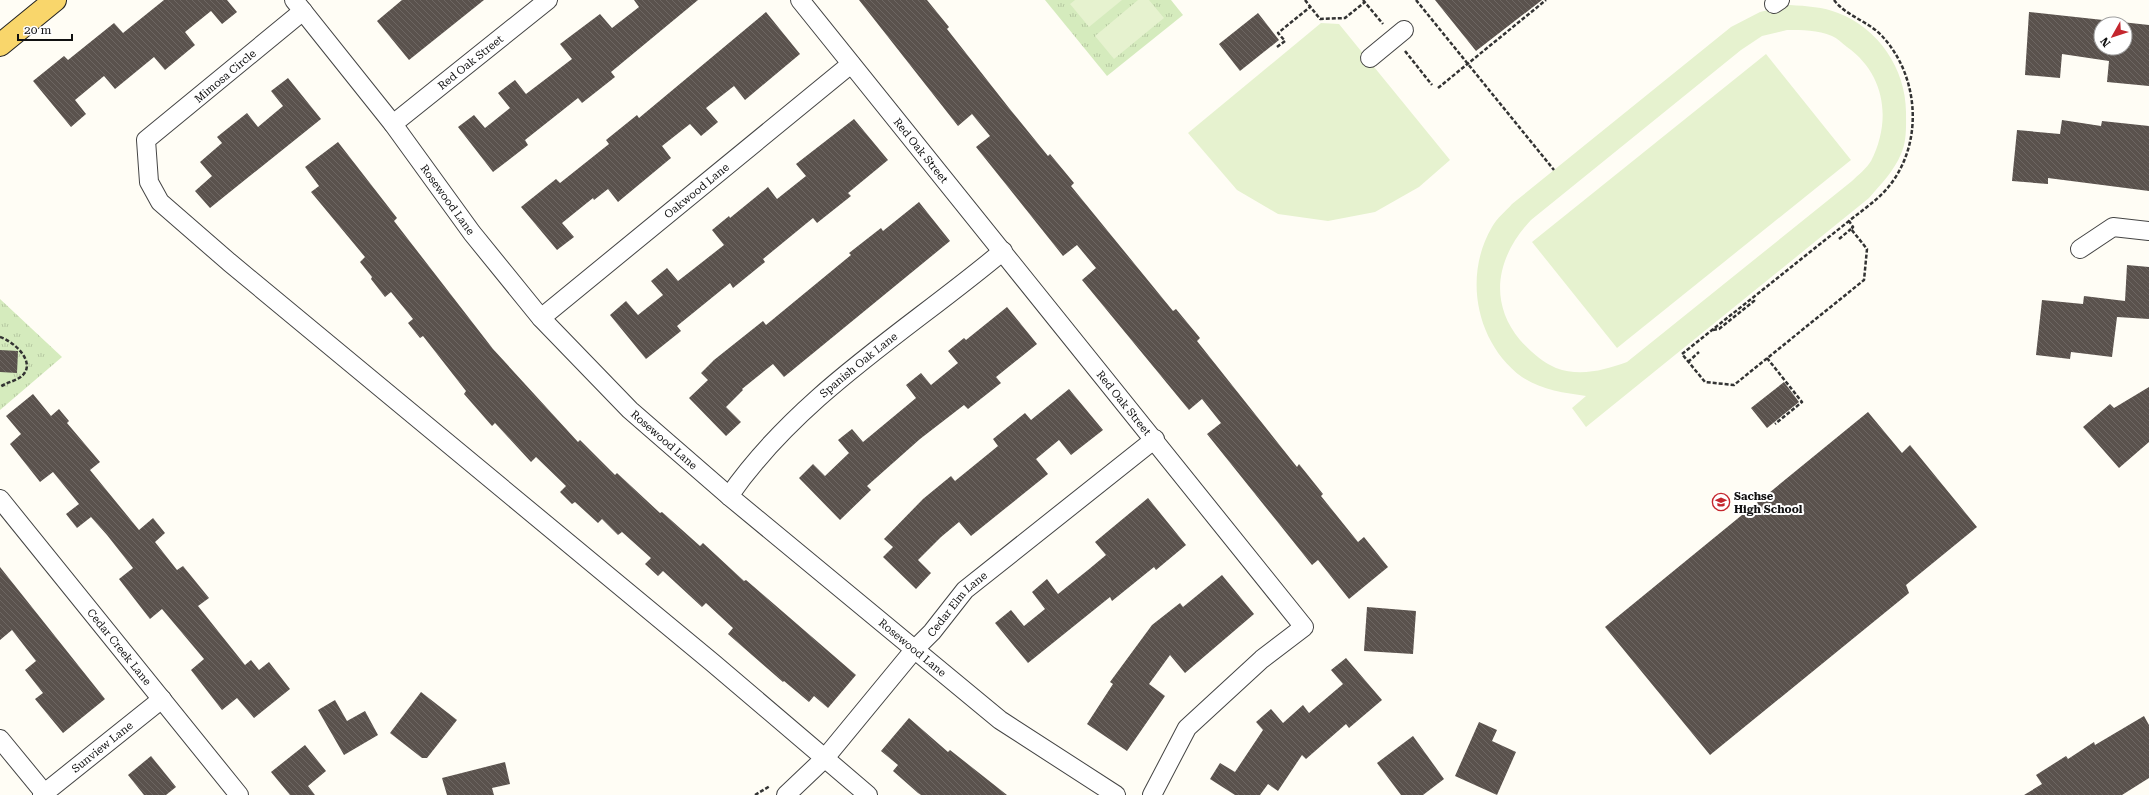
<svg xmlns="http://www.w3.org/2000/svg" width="2149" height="795" font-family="'Roboto Serif',serif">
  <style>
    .park { fill: url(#park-tufts) }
    .pitch { fill: #e6f2cf; fill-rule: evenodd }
    .building { fill: url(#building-back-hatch); fill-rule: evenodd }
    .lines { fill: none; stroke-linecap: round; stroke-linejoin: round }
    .minor-casing { stroke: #444; stroke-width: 20 }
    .major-casing { stroke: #222; stroke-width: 24 }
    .path { stroke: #333; stroke-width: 2.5; stroke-dasharray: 4 2; stroke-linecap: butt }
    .minor { stroke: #fff; stroke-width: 18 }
    .major { stroke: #f9d66b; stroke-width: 22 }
    .labels { text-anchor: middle; stroke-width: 4; stroke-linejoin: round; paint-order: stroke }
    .street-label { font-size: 11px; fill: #111; stroke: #fff }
    .poi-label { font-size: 11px; font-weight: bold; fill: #111; stroke: #fff; text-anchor: start }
  </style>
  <defs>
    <pattern id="park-tufts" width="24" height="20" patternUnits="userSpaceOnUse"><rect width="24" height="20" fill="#d5ebbd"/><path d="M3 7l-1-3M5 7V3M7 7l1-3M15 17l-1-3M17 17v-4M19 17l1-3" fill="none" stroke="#b6c8a1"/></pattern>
    <pattern id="building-back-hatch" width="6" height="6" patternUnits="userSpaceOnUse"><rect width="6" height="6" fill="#5a524d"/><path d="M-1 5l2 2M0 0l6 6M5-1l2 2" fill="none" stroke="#6d6662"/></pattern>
  </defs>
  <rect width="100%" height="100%" fill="#fffdf5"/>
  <!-- park -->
  <g class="park">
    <path d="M1045,0H1171L1183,15L1107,76Z"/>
    <path d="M0,299L62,357L0,410Z"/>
  </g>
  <!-- pitch -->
  <g class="pitch">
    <path d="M1075,0H1122L1089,27L1070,4Z"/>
    <path d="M1138,0H1149L1164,18L1114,59L1095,36Z"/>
    <path d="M1790,5C1807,6 1823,7 1838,13C1878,28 1906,69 1906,112C1906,125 1907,141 1901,154C1894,171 1881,184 1869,198L1586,427L1572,408L1586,396C1564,393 1541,390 1522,377C1476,343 1463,276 1492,227C1497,218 1506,211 1512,204L1731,27L1760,12ZM1787,30C1802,30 1818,30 1832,36C1837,38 1842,43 1847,47C1885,74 1892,120 1871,161C1867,168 1858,175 1852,181L1627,362C1605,370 1580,377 1556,368C1542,362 1530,351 1520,340C1487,300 1498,255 1531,220L1741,50L1762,36Z"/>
    <path d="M1321,23L1339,24L1450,160L1419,187L1375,212L1328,221L1278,214L1237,190L1188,133Z"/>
    <path d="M1766,54L1851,160L1617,348L1532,242Z"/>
  </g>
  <!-- building -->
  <g class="building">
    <path d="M164,0H227L237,12L222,24L211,11L185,32L195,45L165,70L154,57L115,89L104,76L75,100L86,114L71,127L33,81L64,56L68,60L114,23L123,33Z"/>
    <path d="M402,0H484L409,60L377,21Z"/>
    <path d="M634,0H698L611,72L615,77L582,103L578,98L525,140L528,145L493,172L458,127L474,115L485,128L510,108L498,93L515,80L526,94L572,59L560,44L600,14L612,28L639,7Z"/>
    <path d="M859,0H927L949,27L947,29L1009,108L1048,156L1050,154L1074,183L1071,186L1173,311L1176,309L1200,338L1197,341L1297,467L1299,464L1323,494L1321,496L1358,542L1364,537L1388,567L1349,599L1318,560L1312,565L1207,434L1221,423L1202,399L1189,410L1082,280L1096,268L1077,245L1063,256L976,147L990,136L972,114L958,126Z"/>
    <path d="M1435,0H1542L1476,51Z"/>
    <path d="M766,12L800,54L745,100L734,86L706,108L718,122L701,136L690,124L662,146L671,158L618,202L608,189L594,200L593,198L562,223L574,237L557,250L521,207L556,179L560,183L609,144L606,140L637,115L639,118Z"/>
    <path d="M2029,12L2149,25V86L2107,82L2109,61L2062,54L2060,78L2025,75ZM2101,24H2125V48H2101Z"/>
    <path d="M1258,13L1279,40L1240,71L1219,44Z"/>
    <path d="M288,78L321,119L210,208L195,191L212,176L200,162L222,143L217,137L247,113L258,127L283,106L271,91Z"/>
    <path d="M854,119L888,160L848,193L851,196L817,223L813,218L763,259L765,262L733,288L730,283L677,326L681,331L646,359L610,315L626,301L638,315L663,295L651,281L667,268L678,281L696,267L724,245L712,230L729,216L730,218L768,187L777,199L806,176L796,164Z"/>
    <path d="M2062,120L2101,126L2102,121L2149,126V191L2048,178V184L2012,181L2017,130L2060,134Z"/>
    <path d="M338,142L397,218L394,221L493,349L578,442L580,440L615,475L617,473L660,513L662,512L700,546L703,543L744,581L746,580L856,675L828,708L814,696L809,702L784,681L783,682L728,634L733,628L706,603L702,607L663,571L658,576L645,564L651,558L622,532L618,535L602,519L598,523L575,502L572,504L560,492L566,486L536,457L531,462L495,423L492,426L464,394L466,391L423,336L420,338L408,323L413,319L391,292L385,297L371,279L372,277L360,262L365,257L311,192L319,186L305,167Z"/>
    <path d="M919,202L950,241L784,377L773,364L742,389L743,390L726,407L741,422L726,436L689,398L708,380L701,373L714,360L763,321L766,325L851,255L849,253L881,228L883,231Z"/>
    <path d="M2127,265L2149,267V319L2117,317L2112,357L2071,352L2070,359L2036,355L2042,300L2083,304L2084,296L2125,301Z"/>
    <path d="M1007,307L1037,344L996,377L1001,383L968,409L964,405L920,439L867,486L871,490L840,520L799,478L813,464L825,476L849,453L838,440L852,429L863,442L916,398L906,385L921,373L931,385L958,363L948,351L964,338L966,340Z"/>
    <path d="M0,350L18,351L17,373L0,372Z"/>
    <path d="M1784,382L1799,402L1767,428L1751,408Z"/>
    <path d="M2149,387V442L2119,468L2083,427L2110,404L2114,408Z"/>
    <path d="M1069,389L1103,430L1071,455L1059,440L1036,459L1048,474L971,536L959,522L941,537L918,560L931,573L916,589L883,557L893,547L884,539L923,499L951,476L955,481L998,446L993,439L1025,413L1031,420Z"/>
    <path d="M33,394L51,416L59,409L69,421L67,423L100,462L90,470L139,530L153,518L165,533L155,542L177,570L183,566L209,598L198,606L245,665L251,660L259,670L269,662L290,689L254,718L237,698L222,710L191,670L204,659L162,609L150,619L119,579L133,568L107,535L91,517L77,528L66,514L79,504L53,472L40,482L10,444L21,434L6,416Z"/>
    <path d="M1868,412L1902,453L1910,445L1977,527L1906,585L1909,593L1710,755L1605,627Z"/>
    <path d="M1148,498L1186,545L1156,570L1154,567L1112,601L1110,597L1028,663L995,623L1011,610L1024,626L1045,609L1032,592L1047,579L1058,594L1088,570L1106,555L1095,542Z"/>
    <path d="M0,567L105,699L63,733L35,699L43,693L25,670L36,661L12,630L0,640Z"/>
    <path d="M1222,575L1254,614L1185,673L1170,655L1149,684L1165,696L1127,751L1087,724L1113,684L1110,682L1152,625L1180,603L1183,607Z"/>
    <path d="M1367,607L1416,611L1413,654L1364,651Z"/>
    <path d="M1346,658L1382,700L1349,728L1346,724L1306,759L1302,755L1278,791L1268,784L1260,795H1235L1210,779L1220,763L1235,772L1263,730L1256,722L1271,709L1283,723L1303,705L1309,713L1343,684L1331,670Z"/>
    <path d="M421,692L457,720L427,758H422L390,733Z"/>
    <path d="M335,700L347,721L365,711L378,735L344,755L318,710Z"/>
    <path d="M2144,716L2149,725V778L2122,795H2024L2042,784L2036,775L2066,756L2068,759L2094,742L2095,745Z"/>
    <path d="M909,718L948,752L950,750L1007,795H921L918,793L893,771L898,765L881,751Z"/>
    <path d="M1479,722L1497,730L1492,741L1516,752L1497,795L1455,776Z"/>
    <path d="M1413,736L1444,779L1423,795H1401L1377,763Z"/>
    <path d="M305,745L326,771L308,786L315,795H290L271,772Z"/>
    <path d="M151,756L176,787L166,795H144L128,775Z"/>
    <path d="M505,762L510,784L492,788L494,795H447L442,778Z"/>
  </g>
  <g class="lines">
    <defs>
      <g id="minor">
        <path id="s1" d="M294,0L393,124L472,233L541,318L630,410L729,496L1000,720L1116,795"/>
        <path id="s2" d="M800,0L1304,627L1262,659L1187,728L1152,795"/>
        <path d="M1774,4L1780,0"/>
        <path d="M303,11L146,140L149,182L160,202L229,262L713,663L868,795"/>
        <path d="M1370,58L1404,30"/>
        <path id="s3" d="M393,124L548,0"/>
        <path d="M2080,249L2113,227L2149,231"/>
        <path id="s4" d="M541,318L851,64"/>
        <path id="s5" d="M729,496C800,394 910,329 1003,251"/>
        <path id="s6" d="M0,499L239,795"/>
        <path d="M0,739L46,795"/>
        <path id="s7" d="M42,795L162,699"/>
        <path id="s8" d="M786,795L825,758L914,650L932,632L965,590L1155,439"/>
      </g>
      <path id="major" d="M0,45L55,0"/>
    </defs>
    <!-- minor casing -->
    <use href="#minor" class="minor-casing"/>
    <!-- major casing -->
    <use href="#major" class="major-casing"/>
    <!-- path -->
    <g class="path">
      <path d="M1305,0L1320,19L1345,18L1365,2"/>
      <path d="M1363,0L1383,24"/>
      <path d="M1416,0L1554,170"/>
      <path d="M1834,0C1846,16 1868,21 1882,36C1922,79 1924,152 1882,194C1872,204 1860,212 1849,221L1853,227L1851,229L1867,249L1864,280L1734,385L1705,382L1682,354L1849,221"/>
      <path d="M1277,47L1285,41L1278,33L1310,7"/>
      <path d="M1405,51L1432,85"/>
      <path d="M1438,88L1546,0"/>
      <path d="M1839,239L1851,229"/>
      <path d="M1713,330L1719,329L1754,301L1756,303"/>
      <path d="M0,337C13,341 36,361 23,375C17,381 7,382 0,387"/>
      <path d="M1767,358L1802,402L1775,424"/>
      <path d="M1688,362L1699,352"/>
      <path d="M755,795L770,786"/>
    </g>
    <!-- minor -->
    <use href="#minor" class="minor"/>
    <!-- major -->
    <use href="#major" class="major"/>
  </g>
  <!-- icons -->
  <defs>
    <symbol id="school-ring" viewBox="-11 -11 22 22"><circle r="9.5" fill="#fff" stroke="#c4262e" stroke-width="1.5"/><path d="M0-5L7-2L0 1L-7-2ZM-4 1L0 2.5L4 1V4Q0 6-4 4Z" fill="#c4262e"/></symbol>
  </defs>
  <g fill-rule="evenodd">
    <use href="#school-ring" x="1711" y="492" width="20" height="20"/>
  </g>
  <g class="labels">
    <!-- street labels -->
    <g class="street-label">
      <text dy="4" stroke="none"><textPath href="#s3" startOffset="99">Red Oak Street</textPath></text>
      <text transform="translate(225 76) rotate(-40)" y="4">Mimosa Circle</text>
      <text dy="4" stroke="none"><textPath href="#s2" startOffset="193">Red Oak Street</textPath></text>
      <text dy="4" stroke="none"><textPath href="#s4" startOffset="201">Oakwood Lane</textPath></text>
      <text dy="4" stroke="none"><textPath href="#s1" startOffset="252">Rosewood Lane</textPath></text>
      <text dy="4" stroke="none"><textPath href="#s5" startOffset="185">Spanish Oak Lane</textPath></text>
      <text dy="4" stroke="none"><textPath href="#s2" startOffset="517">Red Oak Street</textPath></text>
      <text dy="4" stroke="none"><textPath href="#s1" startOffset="576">Rosewood Lane</textPath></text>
      <text dy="4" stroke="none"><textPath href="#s8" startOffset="257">Cedar Elm Lane</textPath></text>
      <text dy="4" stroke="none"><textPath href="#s6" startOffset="190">Cedar Creek Lane</textPath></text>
      <text dy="4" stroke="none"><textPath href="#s1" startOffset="900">Rosewood Lane</textPath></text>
      <text dy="4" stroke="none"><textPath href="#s7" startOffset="77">Sunview Lane</textPath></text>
    </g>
    <!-- poi labels -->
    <g class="poi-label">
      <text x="1734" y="500">Sachse<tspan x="1734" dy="13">High School</tspan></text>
    </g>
  </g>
  <!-- north arrow -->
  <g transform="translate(2113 36) rotate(231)"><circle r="19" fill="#ffffff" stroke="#a0a0a0"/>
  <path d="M0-3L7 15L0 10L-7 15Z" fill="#c4262e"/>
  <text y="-6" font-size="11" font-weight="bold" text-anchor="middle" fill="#111111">N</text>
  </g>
  <!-- scale -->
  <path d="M18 34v6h54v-6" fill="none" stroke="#111111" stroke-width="2"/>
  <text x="24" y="34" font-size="12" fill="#111111" stroke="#ffffff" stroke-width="3" paint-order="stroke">20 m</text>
</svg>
